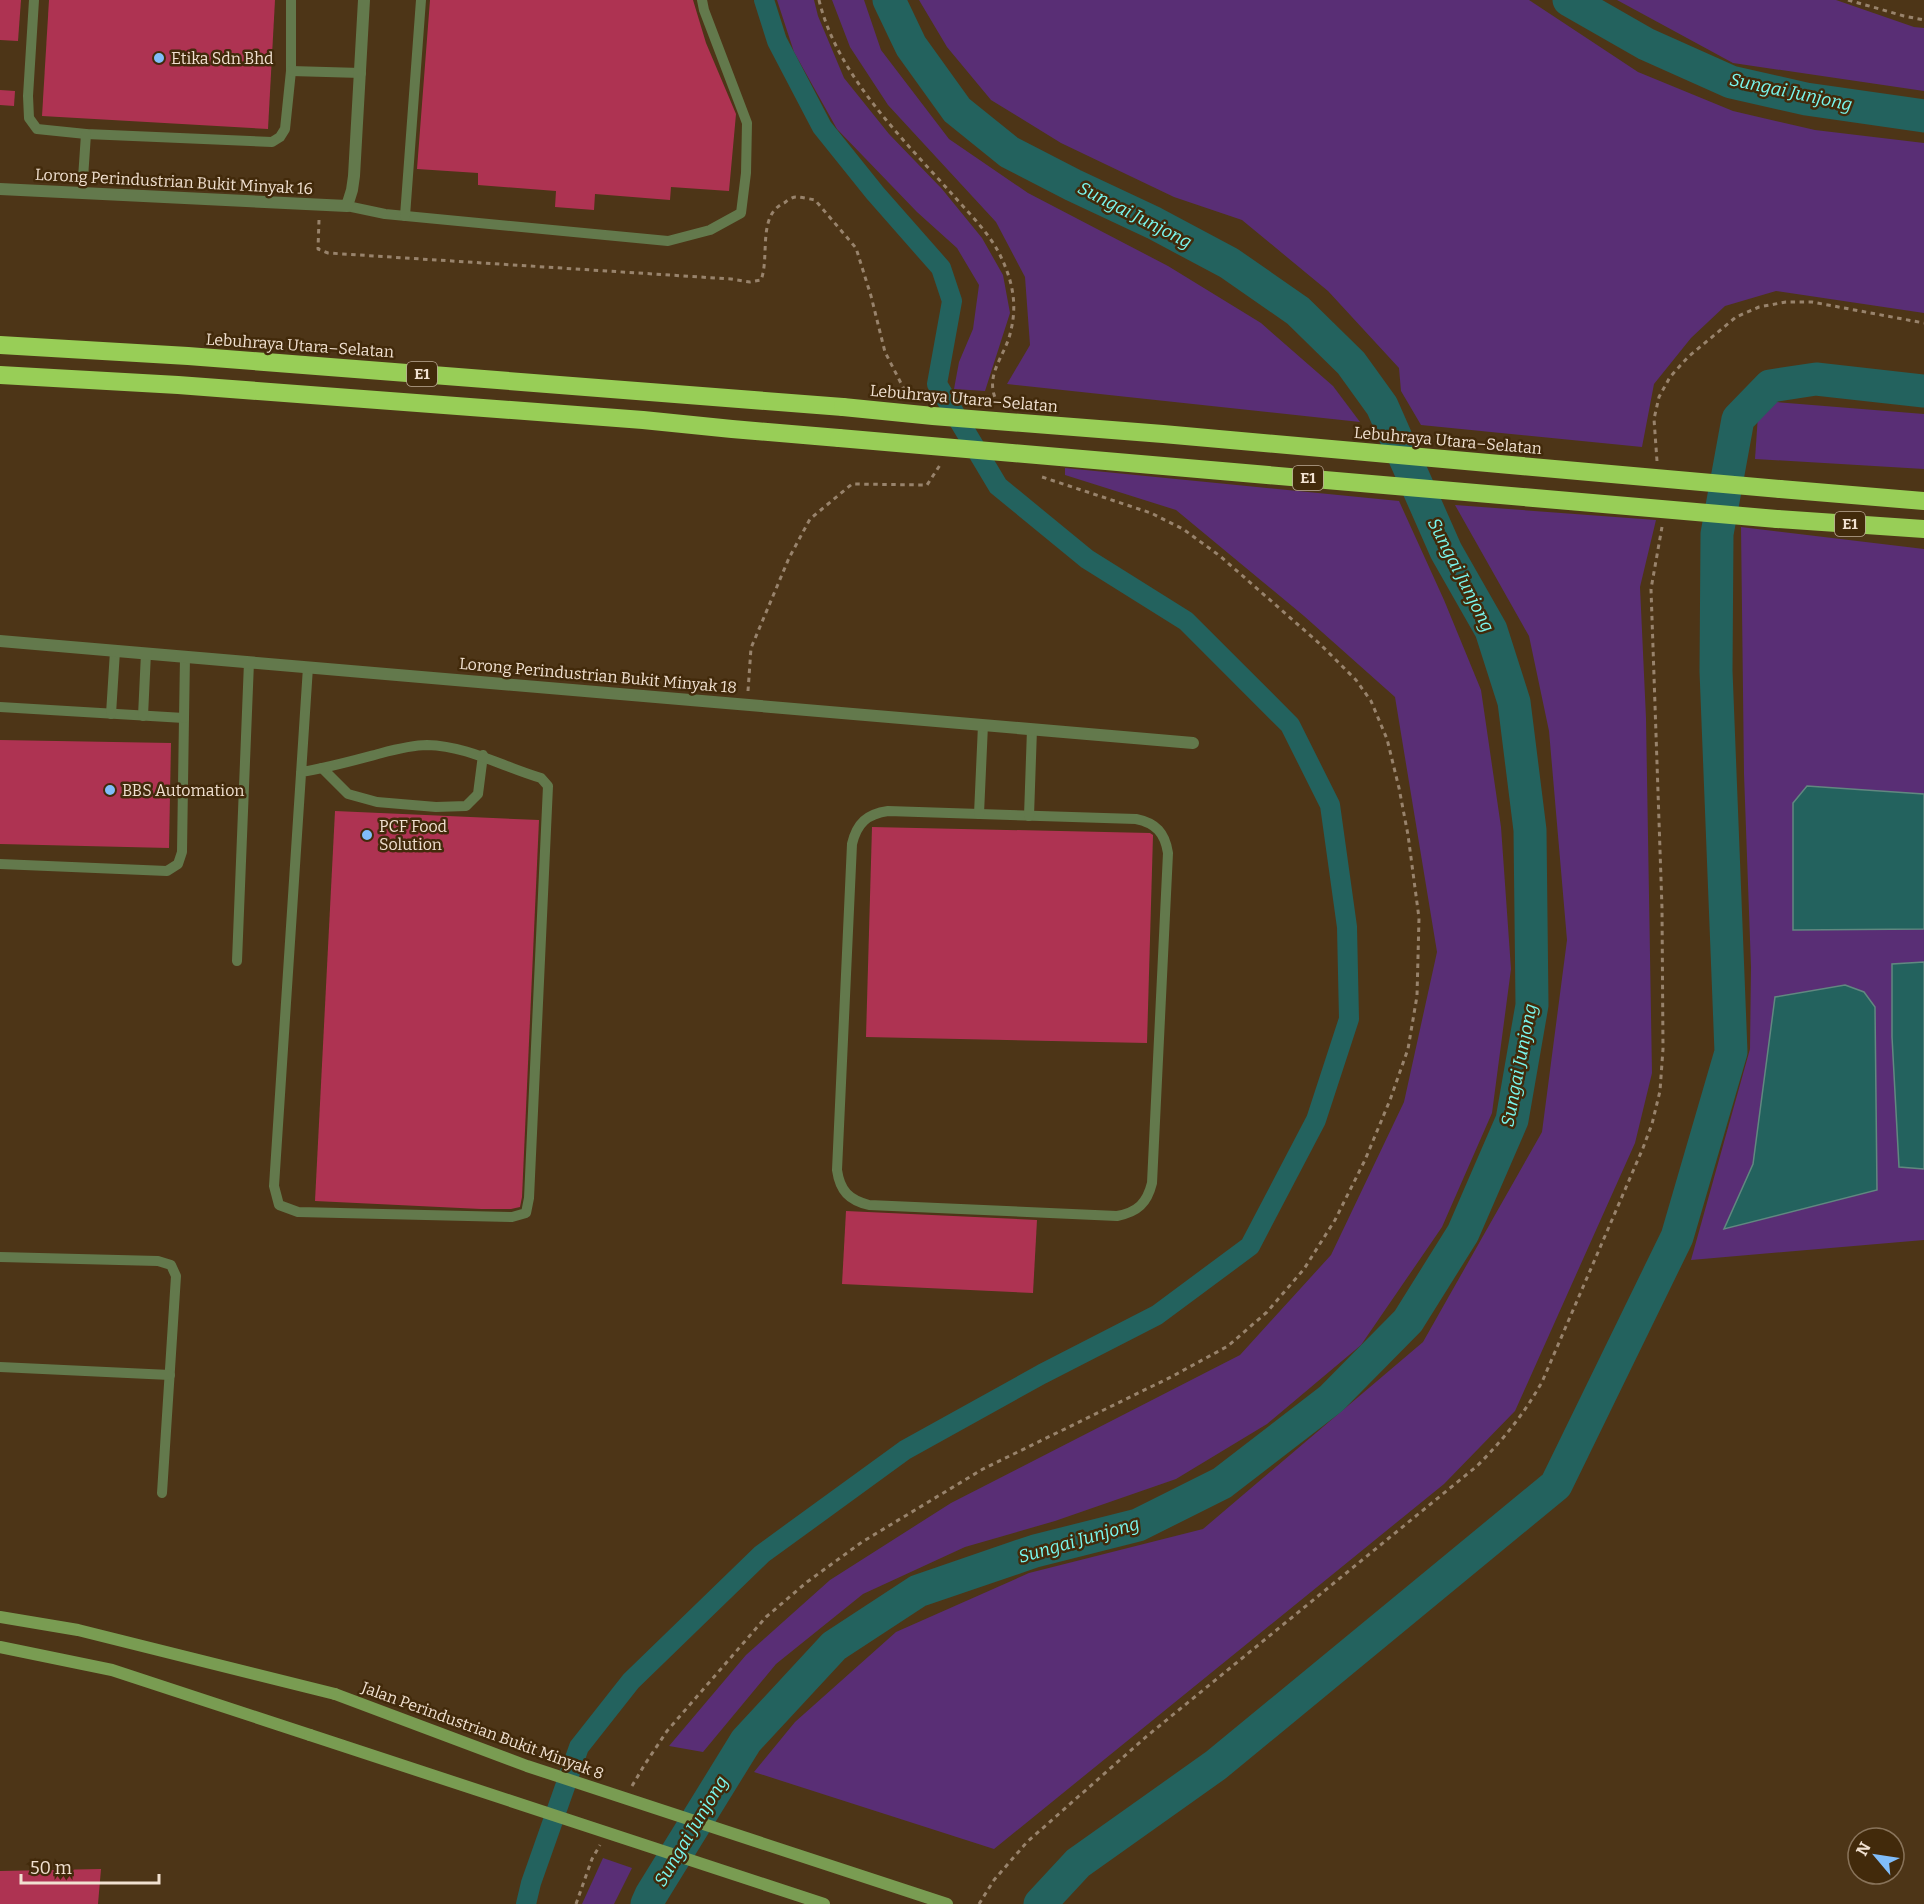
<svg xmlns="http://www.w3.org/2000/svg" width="1924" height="1904" font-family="Bitter,serif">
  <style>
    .green { fill: #592e75 }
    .water { fill: #23625e; stroke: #618880; stroke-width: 1.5 }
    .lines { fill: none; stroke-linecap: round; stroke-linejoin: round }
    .canal { stroke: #23625e; stroke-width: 20 }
    .river { stroke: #23625e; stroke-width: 33 }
    .building { fill: #ae3352 }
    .path { stroke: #98836c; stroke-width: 3; stroke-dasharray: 4.5 4.5; stroke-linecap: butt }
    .lane { stroke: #63794c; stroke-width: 10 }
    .street { stroke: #63794c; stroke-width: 12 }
    .secondary { stroke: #799c52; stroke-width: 12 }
    .highway { stroke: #98ce57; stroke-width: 18 }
    .secondary-bridge { stroke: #799c52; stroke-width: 12 }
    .highway-bridge { stroke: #98ce57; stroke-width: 18 }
    .poi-dot { fill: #80bdfa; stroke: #422a0b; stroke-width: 2 }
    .labels { text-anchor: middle; stroke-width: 5; stroke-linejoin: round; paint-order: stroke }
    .shield { fill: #422a0b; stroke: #bcaa96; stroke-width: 1.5 }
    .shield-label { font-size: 15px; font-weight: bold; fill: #f1e1d1 }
    .poi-label { font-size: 16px; fill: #f1e1d1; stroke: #422a0b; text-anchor: start }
    .street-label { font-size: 16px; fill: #f1e1d1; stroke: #422a0b }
    .water-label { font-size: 18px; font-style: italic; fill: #7af8f0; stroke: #422a0b }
  </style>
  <rect width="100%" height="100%" fill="#4d3517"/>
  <!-- green -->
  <g class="green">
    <path d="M777,0H814L818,16L844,78L889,134L942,189L982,238L1003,275L1010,313L985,391L954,389L959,362L973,329L979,285L957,248L917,212L837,129L794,52Z"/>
    <path d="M832,0H864L881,50L949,139L1028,193L1168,266L1261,323L1333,386L1360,422L1007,384L1030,345L1025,277L996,222L888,105L850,47Z"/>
    <path d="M919,0H1529L1638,72L1733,111L1815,130L1924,143V313L1776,291L1725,306L1691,338L1654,384L1642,447L1421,425L1401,391L1399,368L1328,291L1242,220L1174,197L1061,143L991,100L947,47Z"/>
    <path d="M1617,0H1836L1914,27L1924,28V91L1733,63Z"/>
    <path d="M1776,402L1924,414V469L1755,459L1758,415Z"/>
    <path d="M1065,468L1399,501L1444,600L1481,690L1501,827L1511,969L1492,1113L1442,1227L1361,1345L1267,1424L1176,1479L1055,1521L965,1547L863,1594L776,1664L703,1752L669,1746L746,1655L830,1580L951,1503L1240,1355L1331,1255L1404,1102L1437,952L1395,697L1304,616L1176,510L1065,475Z"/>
    <path d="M1455,505L1656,520L1640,587L1646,718L1652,1073L1635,1143L1515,1411L1444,1484L994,1849L754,1772L795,1722L896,1632L1029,1573L1203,1529L1423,1342L1542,1132L1567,940L1549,731L1529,636Z"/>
    <path d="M1741,527L1924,549V1240L1691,1260L1750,1049L1751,967L1744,774Z"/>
    <path d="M603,1858L632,1868L614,1904H582Z"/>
  </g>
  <!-- water -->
  <g class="water">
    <path d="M1807,786L1924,794V929L1793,930V803Z"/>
    <path d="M1924,962V1169L1899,1167L1892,1037V964Z"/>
    <path d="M1845,985L1864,992L1875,1007L1877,1190L1724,1229L1753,1164L1775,997Z"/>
  </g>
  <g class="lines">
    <!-- canal -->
    <path class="canal" d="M526,1904L531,1883L579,1747L631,1681L762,1554L905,1450L1042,1374L1157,1315L1250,1246L1316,1120L1349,1019L1347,927L1330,805L1290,725L1186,621L1087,559L998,486L937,384L952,301L941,268L875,193L822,127L777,41L764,0"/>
    <!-- river -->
    <g class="river">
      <path d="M1569,0L1646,44L1731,82L1806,99L1924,116"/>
      <path d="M647,1904L651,1895L746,1741L834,1646L918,1591L1035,1551L1138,1525L1222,1483L1331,1399L1408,1321L1463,1233L1512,1120L1532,1005L1530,830L1514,702L1491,630L1446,551L1382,406L1351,363L1298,311L1229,263L1154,223L1073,185L1009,152L957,110L911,46L889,0"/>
      <path d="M1040,1904L1078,1863L1216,1765L1556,1485L1677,1237L1731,1052L1716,671L1717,534L1738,419L1770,386L1816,379L1924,391"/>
    </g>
  </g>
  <!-- building -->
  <g class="building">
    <path d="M0,0H21L18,41L0,40Z"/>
    <path d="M49,0H275L268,129L42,116Z"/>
    <path d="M430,0H693L706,43L736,114L729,191L671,187L670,200L595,194L594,210L555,207L556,191L478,185V173L417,169Z"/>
    <path d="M0,90L15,91L14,106L0,105Z"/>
    <path d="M0,740L171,743L169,848L0,844Z"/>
    <path d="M335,811L539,820L522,1197L520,1207L511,1209H481L315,1201Z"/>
    <path d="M872,827L1150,833L1153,835L1147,1043L866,1037Z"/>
    <path d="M846,1211L1037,1220L1033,1293L842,1284Z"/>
    <path d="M101,1869L98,1904H0V1871Z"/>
  </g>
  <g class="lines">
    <!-- path -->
    <g class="path">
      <path d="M819,0C837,75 902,138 952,194C967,211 987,231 998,251C1011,276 1018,301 1011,330C1006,356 983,375 997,402"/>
      <path d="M1848,0L1904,16L1924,20"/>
      <path d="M319,220L318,249L328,253L731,279L750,282L761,280C770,257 757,215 784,203C787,201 792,197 796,197C802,197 809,199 815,200L856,248L871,296L885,352L907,395"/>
      <path d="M1657,461L1654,419L1659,397L1670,377L1688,357L1736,317L1759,307L1786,302H1812L1924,323"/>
      <path d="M748,691L751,648L789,558L810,519L852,484L927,485L940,465"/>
      <path d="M632,1786L645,1764L667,1731L766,1617L807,1582L862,1542L983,1469L1171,1377L1228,1346L1267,1312L1304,1269L1335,1220L1365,1160L1390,1100L1408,1049L1417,996L1419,918L1408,835L1399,788L1387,739L1371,701L1356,680L1320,644L1220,556L1183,529L1151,513L1042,477L1040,475"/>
      <path d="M576,1904L592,1859L600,1845"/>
      <path d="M979,1904L994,1880L1027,1842L1147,1736L1477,1466C1503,1440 1524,1414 1542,1382L1643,1148L1652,1124L1660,1091L1663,1049L1662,908L1651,589L1662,527"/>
    </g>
    <!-- lane -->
    <g class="lane">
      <path d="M34,0L28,96L29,118L37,129L86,134L272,142L280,137L285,129L291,71V0"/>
      <path d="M291,71L361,73"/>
      <path d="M82,193L86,134"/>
      <path d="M347,206L385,214L668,241L710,230L741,213L746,173L747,123L704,10L702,0"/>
      <path d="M405,216L421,0"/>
      <path d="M0,707L184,718L182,852L178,864L167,871L0,864"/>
      <path d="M111,714L115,651"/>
      <path d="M143,716L146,653"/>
      <path d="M184,718L185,657"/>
      <path d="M322,768L348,794L377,802L436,807L466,806L478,794L483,755"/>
      <path d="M301,772C327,768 352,761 378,754C393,750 411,745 427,745C468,746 503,767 541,778L548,786L529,1198L526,1213L512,1217L298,1212L279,1205L274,1186L308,667"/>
      <path d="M888,811L1136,819C1156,823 1165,833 1168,853L1152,1183C1147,1203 1138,1212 1117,1216L869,1205C849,1200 840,1191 837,1170L852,844C857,823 867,814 888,811Z"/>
      <path d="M979,814L983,725"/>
      <path d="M1029,816L1032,729"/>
      <path d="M237,961L249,662"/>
      <path d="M0,1257L158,1261L171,1265L176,1276L162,1493"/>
      <path d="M0,1367L170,1375"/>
    </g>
    <!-- street -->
    <g class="street">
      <path d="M0,189L347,206L352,190L354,176L364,0"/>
      <path d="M0,641L1193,743"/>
    </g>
    <!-- secondary -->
    <g class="secondary">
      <path d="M0,1617L78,1630L335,1694"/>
      <path d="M0,1647L112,1670L310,1735"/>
    </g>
    <!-- highway -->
    <g class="highway">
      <path d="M0,345L188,356L843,407"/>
      <path d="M0,375L178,385L643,420L732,429L839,438"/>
      <path d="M1780,489L1924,501"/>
      <path d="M1777,519L1924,529"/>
    </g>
    <!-- secondary-bridge -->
    <g class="secondary-bridge">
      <path d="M335,1694L527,1766L947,1904"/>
      <path d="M310,1735L824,1904"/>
    </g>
    <!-- highway-bridge -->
    <g class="highway-bridge">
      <path d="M843,407L933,416L1163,434L1780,489"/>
      <path d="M839,438L1777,519"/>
    </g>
  </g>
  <!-- markers -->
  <g class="poi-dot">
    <circle cx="159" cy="58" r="6"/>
    <circle cx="110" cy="790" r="6"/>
    <circle cx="367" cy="835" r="6"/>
  </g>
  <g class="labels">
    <!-- shield labels -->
    <g class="shield">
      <rect x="407" y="362" width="30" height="24" rx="4.5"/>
      <rect x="1293" y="466" width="30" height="24" rx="4.5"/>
      <rect x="1835" y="512" width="30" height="24" rx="4.5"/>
    </g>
    <g class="shield-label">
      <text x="422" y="379">E1</text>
      <text x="1308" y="483">E1</text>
      <text x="1850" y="529">E1</text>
    </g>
    <!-- poi labels -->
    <g class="poi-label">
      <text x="171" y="64">Etika Sdn Bhd</text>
      <text x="122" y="796">BBS Automation</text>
      <text x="379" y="832">PCF Food<tspan x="379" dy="18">Solution</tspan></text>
    </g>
    <!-- street labels -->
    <g class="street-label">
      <text transform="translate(174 181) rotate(3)" y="6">Lorong Perindustrian Bukit Minyak 16</text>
      <text transform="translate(300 345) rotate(4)" y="6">Lebuhraya Utara–Selatan</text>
      <text transform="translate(964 398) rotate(5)" y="6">Lebuhraya Utara–Selatan</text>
      <text transform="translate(1448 440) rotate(5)" y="6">Lebuhraya Utara–Selatan</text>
      <text transform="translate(598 675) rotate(5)" y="6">Lorong Perindustrian Bukit Minyak 18</text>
      <text transform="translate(483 1730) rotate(20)" y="6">Jalan Perindustrian Bukit Minyak 8</text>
    </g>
    <!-- water labels -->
    <g class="water-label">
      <text transform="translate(1791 92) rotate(12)" y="6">Sungai Junjong</text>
      <text transform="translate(1135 215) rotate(27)" y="6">Sungai Junjong</text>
      <text transform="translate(1461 575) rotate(63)" y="6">Sungai Junjong</text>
      <text transform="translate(1519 1065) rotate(-79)" y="6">Sungai Junjong</text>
      <text transform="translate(1079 1540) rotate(-16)" y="6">Sungai Junjong</text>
      <text transform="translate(691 1831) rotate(-59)" y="6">Sungai Junjong</text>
    </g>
  </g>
  <!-- north arrow -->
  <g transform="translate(1876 1856) rotate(299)"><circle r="28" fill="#422a0b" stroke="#88735a" stroke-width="1.5"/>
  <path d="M0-4.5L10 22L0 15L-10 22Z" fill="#80bdfa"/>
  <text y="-9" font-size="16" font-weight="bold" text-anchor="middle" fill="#f1e1d1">N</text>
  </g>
  <!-- scale -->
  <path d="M21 1874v9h138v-9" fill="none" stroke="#f1e1d1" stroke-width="3"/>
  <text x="30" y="1874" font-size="18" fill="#f1e1d1" stroke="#422a0b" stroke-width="4.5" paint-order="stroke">50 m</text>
</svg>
